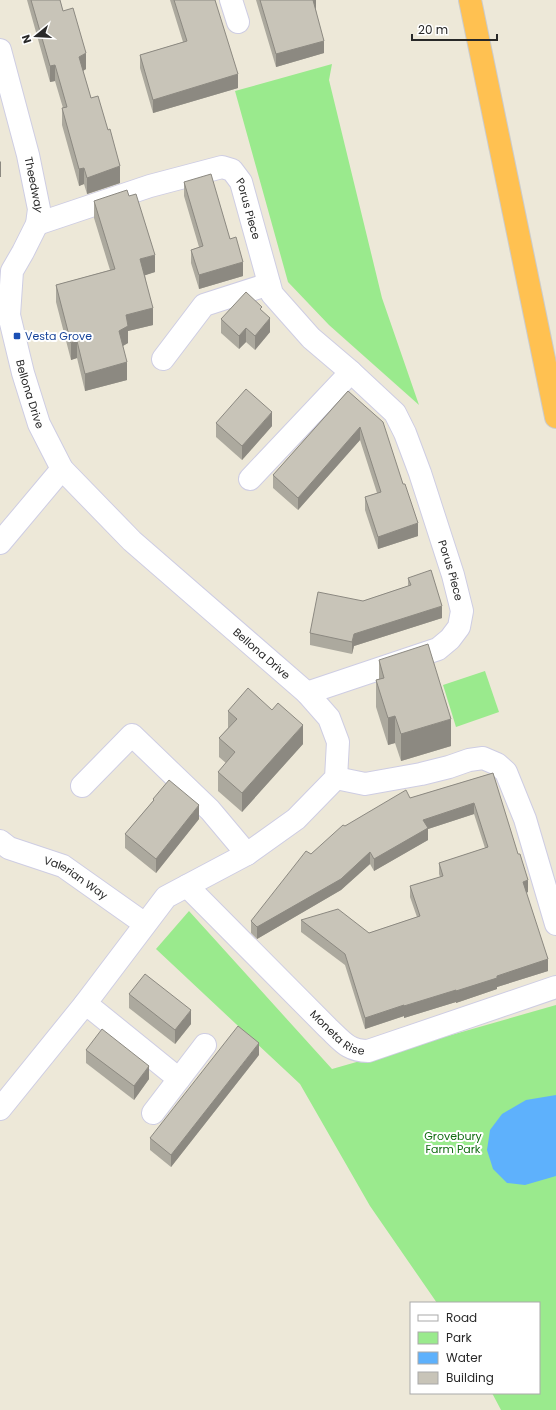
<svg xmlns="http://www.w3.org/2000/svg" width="556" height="1410" font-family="Poppins,sans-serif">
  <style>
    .green { fill: #9aea8d }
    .water { fill: #5eb1fc }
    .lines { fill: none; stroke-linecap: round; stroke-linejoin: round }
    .minor-casing { stroke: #cecde3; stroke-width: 24 }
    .highway-casing { stroke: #cbcbcb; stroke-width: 24 }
    .minor { stroke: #fff; stroke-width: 22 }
    .highway { stroke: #ffc151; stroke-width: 22 }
    .wall { fill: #aca99e }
    .shaded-wall { fill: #8c8981 }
    .building { fill: #c8c4b8; stroke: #8c8981 }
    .transit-dot { fill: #1a4fb4; stroke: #fff; stroke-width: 1.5 }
    .labels { text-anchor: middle; stroke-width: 4; stroke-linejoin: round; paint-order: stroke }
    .street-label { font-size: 11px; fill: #282828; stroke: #fff }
    .transit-label { font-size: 11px; fill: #164399; stroke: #fff; text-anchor: start }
    .park-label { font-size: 11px; fill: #116c12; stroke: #fff }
  </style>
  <rect width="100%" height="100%" fill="#ede8d8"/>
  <!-- green -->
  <g class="green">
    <path d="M332,64L329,80L382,298L419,405L329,325L288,282L235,91Z"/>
    <path d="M485,671L499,712L456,727L443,685Z"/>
    <path d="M189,911L332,1069L556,1005V1410H501L492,1393H539V1303H437L370,1206L300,1084L156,949Z"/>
  </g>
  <!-- water -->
  <path class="water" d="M556,1095V1176L525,1185L507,1183L493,1169L487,1150L490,1130L502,1114L526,1100Z"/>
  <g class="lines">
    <defs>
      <g id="minor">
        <path d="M231,0L238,22"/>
        <path id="s1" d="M0,50L28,155L39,209L37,224L23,252L12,271L9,315L23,373L39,424L62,469L132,541L307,693L329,718L338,742L336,778L296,819L247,854L166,897L85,1004L0,1109"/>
        <path id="s2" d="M37,224L150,186L222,167L232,170L241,182L272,294L311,338L351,372L395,413L405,433L420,473L453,575L462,611L459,627L450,639L438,649L307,693"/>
        <path d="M163,359L204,305L269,284"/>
        <path d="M250,479L351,372"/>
        <path d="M0,543L62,469"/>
        <path d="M336,778L365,784L421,774L449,767L469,760L483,758L497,764L506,772L525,819L556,924"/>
        <path d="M82,786L132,735L210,810L247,854"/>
        <path id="s3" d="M0,841L9,848L63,866L145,924"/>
        <path id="s4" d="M187,886L328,1028C342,1041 348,1051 368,1051L556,987"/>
        <path d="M85,1004L95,1011L179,1079L153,1113"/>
        <path d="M179,1079L205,1045"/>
      </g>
      <path id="highway" d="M470,0L556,417"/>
    </defs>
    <!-- minor casing -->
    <use href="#minor" class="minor-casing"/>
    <!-- highway casing -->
    <use href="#highway" class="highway-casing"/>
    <!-- minor -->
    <use href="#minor" class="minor"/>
    <!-- highway -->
    <use href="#highway" class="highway"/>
  </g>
  <!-- wall -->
  <g class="wall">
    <path d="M27,0H60L63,11L86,69L83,71L91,98L120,183L87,194L84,184L79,186L62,125V108H63L55,81L50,82Z"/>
    <path d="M170,0H215L238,88L153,113L140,68V55L183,42Z"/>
    <path d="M256,0H316V10L324,53L276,67Z"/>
    <path d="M184,182L230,239L243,276L199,289L191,263V250L199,247L184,196Z"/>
    <path d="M94,201L155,272L145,275L153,325L128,331V343L123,346L127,380L85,391L77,358L71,360L56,302V285L110,270L94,218Z"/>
    <path d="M262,311L270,332L255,350L246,342L239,349L221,333V319Z"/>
    <path d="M348,391L418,536L378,549L365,510V497L377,493L360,440L298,510L273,488V475Z"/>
    <path d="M216,423L272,426L242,460L216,437Z"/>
    <path d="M408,578L442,618L354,646L352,654L310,645V633L363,601L408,586Z"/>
    <path d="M379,660L451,746L401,761L395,743L388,745L376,707V680L379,679Z"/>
    <path d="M228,711L303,744L242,812L218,791V772L226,763L219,757V738L228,728Z"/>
    <path d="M493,773L528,892L526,893L548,971L497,987V989L456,1003V1002L404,1018V1016L365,1029L345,965L301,932V920L369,933L417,917L410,897V886L440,877L439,874V863L485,848L474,814L428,829V840L374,871L370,864L341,890L257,939L251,933V921L311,854L345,826L410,798Z"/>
    <path d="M153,799L199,819L156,873L125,848V834L153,801Z"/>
    <path d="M129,994L191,1024L175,1044L129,1008Z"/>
    <path d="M86,1050L149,1079L134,1100L86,1063Z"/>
    <path d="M259,1055L171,1167L150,1150V1138Z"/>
  </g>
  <!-- shaded-wall -->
  <g class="shaded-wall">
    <path d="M313,0H316V10L313,11Z"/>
    <path d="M324,41V53L276,67V54Z"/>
    <path d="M86,53V69L79,73V57Z"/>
    <path d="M55,65V81L50,82V66Z"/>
    <path d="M238,74V88L153,113V100Z"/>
    <path d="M1,161V177H0V162Z"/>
    <path d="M120,166V183L87,194V178Z"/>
    <path d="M84,168V184L79,186V169Z"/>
    <path d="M155,255V272L140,277V259Z"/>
    <path d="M243,262V276L199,289V275Z"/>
    <path d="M153,308V325L128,331V343L119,348V331L126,315Z"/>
    <path d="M270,318V332L255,350V336Z"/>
    <path d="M246,328V342L239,349V336Z"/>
    <path d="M77,341V358L71,360V343Z"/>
    <path d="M127,362V380L85,391V374Z"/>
    <path d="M272,412V426L242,460V446Z"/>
    <path d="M360,427V440L298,510V498Z"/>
    <path d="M418,523V536L378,549V537Z"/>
    <path d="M442,606V618L354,646L352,654V642L354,634Z"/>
    <path d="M395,716V743L388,745V718Z"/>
    <path d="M451,719V746L401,761V734Z"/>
    <path d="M303,725V744L242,812V793Z"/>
    <path d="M474,803V814L428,829V840L374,871V859L423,820Z"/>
    <path d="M199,805V819L156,873V859Z"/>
    <path d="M370,852V864L341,890L257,939V927Z"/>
    <path d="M528,880V892L523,894V882Z"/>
    <path d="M548,959V971L497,987V989L456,1003V991L497,976Z"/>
    <path d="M456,990V1002L404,1018V1006Z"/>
    <path d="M404,1005V1016L365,1029V1018Z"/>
    <path d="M191,1010V1024L175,1044V1030Z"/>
    <path d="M259,1043V1055L171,1167V1155Z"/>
    <path d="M149,1066V1079L134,1100V1086Z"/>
  </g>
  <!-- building -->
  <g class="building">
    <path d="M31,0H60L63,11L73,8L86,53L79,57L91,98L98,96L108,130L110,129L120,166L87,178L84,168L79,169L62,108L67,107L55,65L50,66Z"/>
    <path d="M174,0H215L238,74L153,100L140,55L187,41Z"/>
    <path d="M260,0H313L324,41L276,54Z"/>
    <path d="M211,174L230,239L236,237L243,262L199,275L191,250L203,246L184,182Z"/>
    <path d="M127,190L129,196L136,194L155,255L140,259L153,308L126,315L128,326L119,331L127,362L85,374L77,341L71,343L56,285L115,269L94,201Z"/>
    <path d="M246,292L262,307L260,309L270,318L255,336L246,328L239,336L221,319Z"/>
    <path d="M246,389L272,412L242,446L216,423Z"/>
    <path d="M348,391L383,422L403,484H405L418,523L378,537L365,497L381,492L360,427L298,498L273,475Z"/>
    <path d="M431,570L442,606L354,634L352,642L310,633L318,592L363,601L411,585L408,578Z"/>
    <path d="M428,644L451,719L401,734L395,716L388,718L376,680L384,678L379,660Z"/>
    <path d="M248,688L272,710L278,703L303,725L242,793L218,772L235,752L219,738L237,719L228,711Z"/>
    <path d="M493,773L518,854H520L528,880L523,882L548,959L497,976V978L456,991V990L404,1006V1005L365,1018L345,954L301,920L338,909L369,933L420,916L410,886L443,876L439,863L488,847L474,803L423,820L428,828L374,859L370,852L341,879L257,927L251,921L306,851L311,854L343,825L345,826L406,790L410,798Z"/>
    <path d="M169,780L199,805L156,859L125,834L154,800L153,799Z"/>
    <path d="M145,974L191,1010L175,1030L129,994Z"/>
    <path d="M238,1026L259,1043L171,1155L150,1138Z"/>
    <path d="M102,1029L149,1066L134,1086L86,1050Z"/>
  </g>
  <!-- markers -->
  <rect class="transit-dot" x="13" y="332" width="8" height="8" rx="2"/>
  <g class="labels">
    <!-- street labels -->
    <g class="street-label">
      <text dy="4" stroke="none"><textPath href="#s1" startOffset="139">Theedway</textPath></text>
      <text dy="4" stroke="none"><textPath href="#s2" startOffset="247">Porus Piece</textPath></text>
      <text dy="4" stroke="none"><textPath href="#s1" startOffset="358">Bellona Drive</textPath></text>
      <text dy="4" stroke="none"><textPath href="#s2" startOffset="674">Porus Piece</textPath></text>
      <text dy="4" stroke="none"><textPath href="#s1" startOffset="712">Bellona Drive</textPath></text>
      <text dy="4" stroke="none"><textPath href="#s3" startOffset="85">Valerian Way</textPath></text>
      <text dy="4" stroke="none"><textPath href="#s4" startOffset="211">Moneta Rise</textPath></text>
    </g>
    <!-- transit labels -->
    <g class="transit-label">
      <text x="25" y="340">Vesta Grove</text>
    </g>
    <!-- park labels -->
    <g class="park-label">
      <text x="453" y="1140">Grovebury<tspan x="453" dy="13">Farm Park</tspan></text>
    </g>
  </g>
  <!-- legend -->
  <rect x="410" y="1302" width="130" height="92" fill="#ffffff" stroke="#a9a9a9"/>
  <rect x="418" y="1315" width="20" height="6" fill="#ffffff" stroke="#a9a9a9"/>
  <text x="446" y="1322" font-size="12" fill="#282828">Road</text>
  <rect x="418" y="1332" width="20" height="12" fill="#9aea8d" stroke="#a9a9a9"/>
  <text x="446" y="1342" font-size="12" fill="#282828">Park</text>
  <rect x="418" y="1352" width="20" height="12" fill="#5eb1fc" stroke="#a9a9a9"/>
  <text x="446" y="1362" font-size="12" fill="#282828">Water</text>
  <rect x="418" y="1372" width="20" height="12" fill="#c8c4b8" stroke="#a9a9a9"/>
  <text x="446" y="1382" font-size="12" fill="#282828">Building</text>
  <!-- north arrow -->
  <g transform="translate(36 36) rotate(252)" stroke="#ffffff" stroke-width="3" paint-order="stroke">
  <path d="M0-3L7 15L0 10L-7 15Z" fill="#282828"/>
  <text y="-6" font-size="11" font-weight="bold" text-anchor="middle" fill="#282828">N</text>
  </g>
  <!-- scale -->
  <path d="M412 34v6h85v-6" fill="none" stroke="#282828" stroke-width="2"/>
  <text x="418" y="34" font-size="12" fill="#282828" stroke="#ffffff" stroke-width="3" paint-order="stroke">20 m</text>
</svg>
